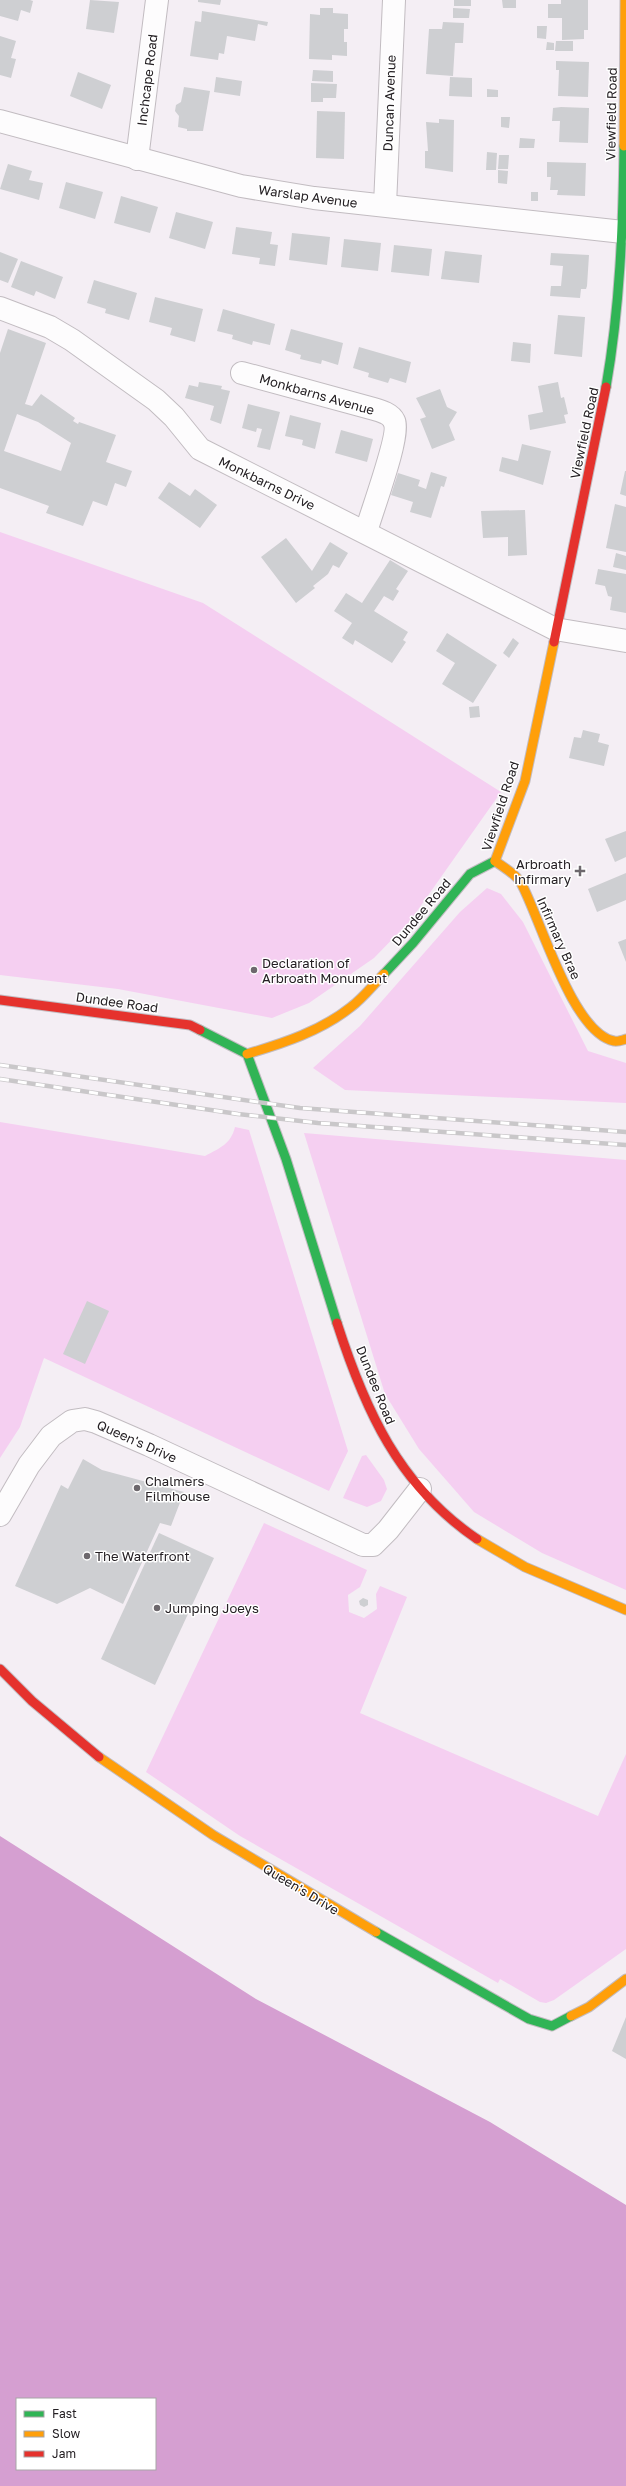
<svg xmlns="http://www.w3.org/2000/svg" width="626" height="2486" font-family="'Golos Text',sans-serif">
  <style>
    .green { fill: #f5cff1 }
    .water { fill: #d59fd1; fill-rule: evenodd }
    .building { fill: #cecfd2; fill-rule: evenodd }
    .lines { fill: none; stroke-linecap: round; stroke-linejoin: round }
    .street-casing { stroke: #c2bcc1; stroke-width: 24 }
    .fast-casing { stroke: #c2bcc1; stroke-width: 11 }
    .slow-casing { stroke: #c2bcc1; stroke-width: 11 }
    .jam-casing { stroke: #c2bcc1; stroke-width: 11 }
    .street { stroke: #fdfcfd; stroke-width: 22 }
    .fast { stroke: #30b455; stroke-width: 9 }
    .slow { stroke: #ff9f0a; stroke-width: 9 }
    .jam { stroke: #e5322d; stroke-width: 9 }
    .rail-casing { stroke: #c9c7c9; stroke-width: 4.5 }
    .rail { stroke: #fff; stroke-width: 3; stroke-dasharray: 9; stroke-linecap: butt }
    .poi-dot { fill: #6d686d; stroke: #fff; stroke-width: 1.5 }
    .labels { text-anchor: middle; stroke-width: 3; stroke-linejoin: round; paint-order: stroke }
    .street-label { font-size: 13px; fill: #252024; stroke: #fff }
    .poi-label { font-size: 13px; fill: #252024; stroke: #fff; text-anchor: start }
  </style>
  <rect width="100%" height="100%" fill="#f4eef4"/>
  <!-- green -->
  <g class="green">
    <path d="M0,532L203,603L501,792L410,921L374,958L309,1003L272,1018L118,989L0,975Z"/>
    <path d="M487,888L501,894L523,922L588,1051L626,1063V1103L345,1090L313,1068L360,1026L460,912Z"/>
    <path d="M0,1122L205,1156C220,1148 231,1144 235,1127L249,1130L348,1451L329,1491L44,1358L20,1427L0,1458Z"/>
    <path d="M304,1133L626,1160V1590L542,1553L474,1512L419,1449L385,1394Z"/>
    <path d="M366,1455L384,1480L387,1489L381,1501L367,1507L343,1498L362,1456Z"/>
    <path d="M264,1523L367,1570L360,1587L348,1595L349,1612L364,1618L377,1609L376,1594L380,1586L407,1597L360,1713L598,1816L626,1754V1949L554,2000L546,2003L540,2002L500,1979L498,1983L240,1836L146,1772Z"/>
  </g>
  <!-- water -->
  <path class="water" d="M0,1836L256,1999L490,2122L626,2205V2486H0ZM17,2399H155V2469H17Z"/>
  <!-- building -->
  <g class="building">
    <path d="M0,0H30L33,1L30,13L21,10L18,21L0,16Z"/>
    <path d="M90,0L119,2L114,33L86,29Z"/>
    <path d="M198,0H221L220,5L198,2Z"/>
    <rect x="454" y="0" width="17" height="6"/>
    <path d="M502,0H516V8H503Z"/>
    <path d="M561,0H588V30H584V39L562,40V18H548V4H561Z"/>
    <path d="M320,8H333V13L348,14V29H344V42H347V56L332,55V60L309,59L310,14L320,15Z"/>
    <path d="M453,8L470,9L469,18H453Z"/>
    <path d="M202,11L268,22L267,26L258,24L255,41L227,36L224,54L219,53L218,60L190,56L195,21L201,22Z"/>
    <path d="M443,22L464,23L463,43H455L453,76L426,74L429,29H442Z"/>
    <path d="M537,26H547L546,39L537,38Z"/>
    <path d="M0,36L16,41L11,58L16,59L11,78L0,75Z"/>
    <path d="M556,41H573V51H555Z"/>
    <path d="M547,42L554,43V50H546Z"/>
    <path d="M556,61L589,62L588,97L558,96L559,70H556Z"/>
    <path d="M313,70L333,71V82L312,81Z"/>
    <path d="M78,72L111,85L102,109L70,96Z"/>
    <path d="M216,77L242,81L240,96L214,92Z"/>
    <path d="M450,77L472,78V97L449,96Z"/>
    <path d="M311,83L337,84L336,98H323V102H311Z"/>
    <path d="M184,87L210,91L203,131H187V129L178,127L179,116L175,111L176,105L181,102Z"/>
    <path d="M487,89L498,90V97H487Z"/>
    <path d="M561,107L589,108L588,143L559,142L560,121H552L553,108Z"/>
    <path d="M317,111L345,112L344,159L316,158Z"/>
    <path d="M501,117H510L509,128L501,127Z"/>
    <path d="M439,119L454,120L453,172L425,168V151H428L426,122L439,123Z"/>
    <path d="M520,138L535,139L534,148H519Z"/>
    <path d="M487,152L497,153L496,170H486Z"/>
    <path d="M499,155H509L508,169H498Z"/>
    <path d="M547,162L586,163L585,196L557,195L558,190H550L551,177H547Z"/>
    <path d="M8,164L32,171L29,180L43,183L39,200L0,189Z"/>
    <path d="M498,170L508,171L507,184L498,183Z"/>
    <path d="M66,182L103,192L95,219L59,208Z"/>
    <rect x="531" y="192" width="7" height="9"/>
    <path d="M121,196L158,207L150,233L114,223Z"/>
    <path d="M176,212L213,222L205,249L169,238Z"/>
    <path d="M236,227L272,232L270,244L278,245L275,266L259,264L260,258L232,254Z"/>
    <path d="M292,233L330,237L327,265L289,260Z"/>
    <path d="M344,239L381,243L378,271L341,267Z"/>
    <path d="M394,245L432,249L429,276L391,272Z"/>
    <path d="M445,251L482,255L479,283L441,279Z"/>
    <path d="M0,252L18,259L8,283L0,280Z"/>
    <path d="M551,253L589,255L587,286L586,289H581L580,298L550,296L551,286H561L563,266L550,265Z"/>
    <path d="M21,261L63,277L55,299L36,291L34,296L11,287Z"/>
    <path d="M94,280L137,293L129,320L105,313L106,309L87,303Z"/>
    <path d="M155,297L203,309L195,342L170,335L172,328L149,322Z"/>
    <path d="M223,309L275,324L270,345L253,341L252,345L232,339L233,335L217,331Z"/>
    <path d="M558,315L585,317L582,357L554,354Z"/>
    <path d="M8,329L46,343L25,404L32,406L41,394L75,418L73,421L78,424L79,422L116,435L106,462L132,471L126,487L115,483L107,506L93,501L83,526L46,513L49,506L0,488V353ZM17,414L38,422L71,443L61,471L4,451Z"/>
    <path d="M291,329L343,343L338,365L322,360L321,364L300,359L301,355L285,350Z"/>
    <path d="M513,342L531,344L530,363L511,361Z"/>
    <path d="M359,347L411,362L406,383L390,378L388,383L368,377L369,373L353,368Z"/>
    <path d="M199,382L222,386L221,389L230,391L221,424L210,420L214,406L185,398L189,385L198,387Z"/>
    <path d="M558,382L561,398L564,397L568,414L564,415L566,423L530,430L528,415L543,412L538,386Z"/>
    <path d="M440,389L447,407L457,412L449,425L455,440L432,449L420,419L426,417L416,398Z"/>
    <path d="M248,404L280,412L270,450L257,447L262,429L257,428L256,432L242,428Z"/>
    <path d="M290,415L321,423L315,449L302,445L303,440L285,436Z"/>
    <path d="M341,430L373,439L367,462L335,453Z"/>
    <path d="M522,444L551,451L543,485L499,471L502,457L518,461Z"/>
    <path d="M625,471H626V496L620,494Z"/>
    <path d="M431,472L447,477L444,487L441,486L431,518L410,512L413,502L391,495L398,473L420,480L418,486L426,489Z"/>
    <path d="M169,482L190,496L195,489L217,505L200,528L158,498Z"/>
    <path d="M615,504L626,507V552L606,548Z"/>
    <path d="M525,510L527,555L508,556V537L483,538L481,511Z"/>
    <path d="M286,538L312,571L330,542L348,553L339,568L333,565L328,574L313,586L315,588L296,603L261,557Z"/>
    <path d="M616,553L626,556V570L613,567Z"/>
    <path d="M390,560L408,571L396,589L399,591L393,601L384,596L374,611L408,632L403,640L406,642L392,663L355,640L353,645L342,638L352,623L334,611L346,593L362,603Z"/>
    <path d="M598,569L626,574V613L610,610L612,597L608,596L605,586L595,584Z"/>
    <path d="M447,633L497,665L473,703L442,684L455,663L436,651Z"/>
    <path d="M513,638L519,643L509,658L503,653Z"/>
    <path d="M479,706L480,717L470,718L469,707Z"/>
    <path d="M583,730L600,734L598,742L609,745L604,766L569,758L574,737L581,738Z"/>
    <path d="M626,831V857L615,862L605,839Z"/>
    <path d="M626,873V900L597,912L588,889Z"/>
    <path d="M626,939V962L618,942Z"/>
    <path d="M87,1301L109,1311L85,1364L63,1354Z"/>
    <path d="M83,1459L102,1470L184,1492L171,1526L160,1523L123,1604L90,1588L57,1604L15,1586L61,1485L68,1489Z"/>
    <path d="M159,1533L214,1558L155,1685L101,1659Z"/>
    <path d="M363,1598L368,1600V1605L364,1607L360,1605L359,1601Z"/>
    <path d="M626,2017V2059L612,2051Z"/>
  </g>
  <g class="lines">
    <defs>
      <g id="street">
        <path d="M0,121L241,186L314,198L623,232"/>
        <path d="M137,159L157,0"/>
        <path d="M385,205L394,0"/>
        <path d="M0,308L50,327L72,340L156,400L174,417L200,449L555,629L626,641"/>
        <path d="M242,373L374,409C381,411 391,414 394,421C401,434 371,513 366,532"/>
        <path d="M0,1515L29,1465L51,1436L72,1421L85,1419L96,1422L149,1445L363,1545H373L388,1530L420,1489"/>
      </g>
      <g id="fast">
        <path d="M606,387C620,307 623,227 624,146"/>
        <path d="M384,974L413,943L470,874L495,861"/>
        <path d="M200,1030L247,1054L286,1159L337,1323"/>
        <path d="M376,1932L529,2019L552,2026L571,2016"/>
      </g>
      <g id="slow">
        <path d="M624,146L625,0"/>
        <path d="M495,861L525,781L554,642"/>
        <path d="M495,861C503,867 516,874 521,883C540,917 572,1033 614,1041C617,1042 623,1040 626,1039"/>
        <path d="M247,1054C284,1043 321,1031 351,1007C363,998 373,985 384,974"/>
        <path d="M477,1539L525,1567L626,1610"/>
        <path d="M99,1757L213,1835L376,1932"/>
        <path d="M571,2016L589,2007L626,1979"/>
      </g>
      <g id="jam">
        <path d="M554,642L606,387"/>
        <path d="M0,1000L190,1025L200,1030"/>
        <path d="M337,1323C365,1410 399,1486 477,1539"/>
        <path d="M0,1669L32,1701L99,1757"/>
      </g>
    </defs>
    <!-- street casing -->
    <use href="#street" class="street-casing"/>
    <!-- fast casing -->
    <use href="#fast" class="fast-casing"/>
    <!-- slow casing -->
    <use href="#slow" class="slow-casing"/>
    <!-- jam casing -->
    <use href="#jam" class="jam-casing"/>
    <!-- street -->
    <use href="#street" class="street"/>
    <!-- fast -->
    <use href="#fast" class="fast"/>
    <!-- slow -->
    <use href="#slow" class="slow"/>
    <!-- jam -->
    <use href="#jam" class="jam"/>
    <defs>
      <g id="rail">
        <path d="M0,1065L300,1108L626,1132"/>
        <path d="M0,1079L238,1114L318,1123L626,1145"/>
      </g>
    </defs>
    <!-- rail casing -->
    <use href="#rail" class="rail-casing"/>
    <!-- rail -->
    <use href="#rail" class="rail"/>
  </g>
  <!-- markers -->
  <g class="poi-dot">
    <path d="M578 865h4v4h4v4h-4v4h-4v-4h-4v-4h4z"/>
    <circle cx="254" cy="970" r="4"/>
    <circle cx="137" cy="1488" r="4"/>
    <circle cx="87" cy="1556" r="4"/>
    <circle cx="157" cy="1608" r="4"/>
  </g>
  <g class="labels">
    <!-- street labels -->
    <g class="street-label">
      <text transform="translate(147 80) rotate(-83)" y="5">Inchcape Road</text>
      <text transform="translate(389 103) rotate(-88)" y="5">Duncan Avenue</text>
      <text transform="translate(611 114) rotate(-89)" y="5">Viewfield Road</text>
      <text transform="translate(308 196) rotate(8)" y="5">Warslap Avenue</text>
      <text transform="translate(317 394) rotate(16)" y="5">Monkbarns Avenue</text>
      <text transform="translate(584 433) rotate(-78)" y="5">Viewfield Road</text>
      <text transform="translate(267 483) rotate(26)" y="5">Monkbarns Drive</text>
      <text transform="translate(500 806) rotate(-72)" y="5">Viewfield Road</text>
      <text transform="translate(421 912) rotate(-50)" y="5">Dundee Road</text>
      <text transform="translate(559 938) rotate(66)" y="5">Infirmary Brae</text>
      <text transform="translate(117 1002) rotate(8)" y="5">Dundee Road</text>
      <text transform="translate(376 1385) rotate(68)" y="5">Dundee Road</text>
      <text transform="translate(137 1441) rotate(24)" y="5">Queen's Drive</text>
      <text transform="translate(301 1889) rotate(31)" y="5">Queen's Drive</text>
    </g>
    <!-- poi labels -->
    <g class="poi-label">
      <text x="571" y="869" text-anchor="end">Arbroath<tspan x="571" dy="15">Infirmary</tspan></text>
      <text x="262" y="968">Declaration of<tspan x="262" dy="15">Arbroath Monument</tspan></text>
      <text x="145" y="1486">Chalmers<tspan x="145" dy="15">Filmhouse</tspan></text>
      <text x="95" y="1561">The Waterfront</text>
      <text x="165" y="1613">Jumping Joeys</text>
    </g>
  </g>
  <!-- legend -->
  <rect x="16" y="2398" width="140" height="72" fill="#ffffff" stroke="#a8a6a7"/>
  <rect x="24" y="2411" width="20" height="6" fill="#30b455" stroke="#a8a6a7"/>
  <text x="52" y="2418" font-size="12" fill="#252024">Fast</text>
  <rect x="24" y="2431" width="20" height="6" fill="#ff9f0a" stroke="#a8a6a7"/>
  <text x="52" y="2438" font-size="12" fill="#252024">Slow</text>
  <rect x="24" y="2451" width="20" height="6" fill="#e5322d" stroke="#a8a6a7"/>
  <text x="52" y="2458" font-size="12" fill="#252024">Jam</text>
</svg>
